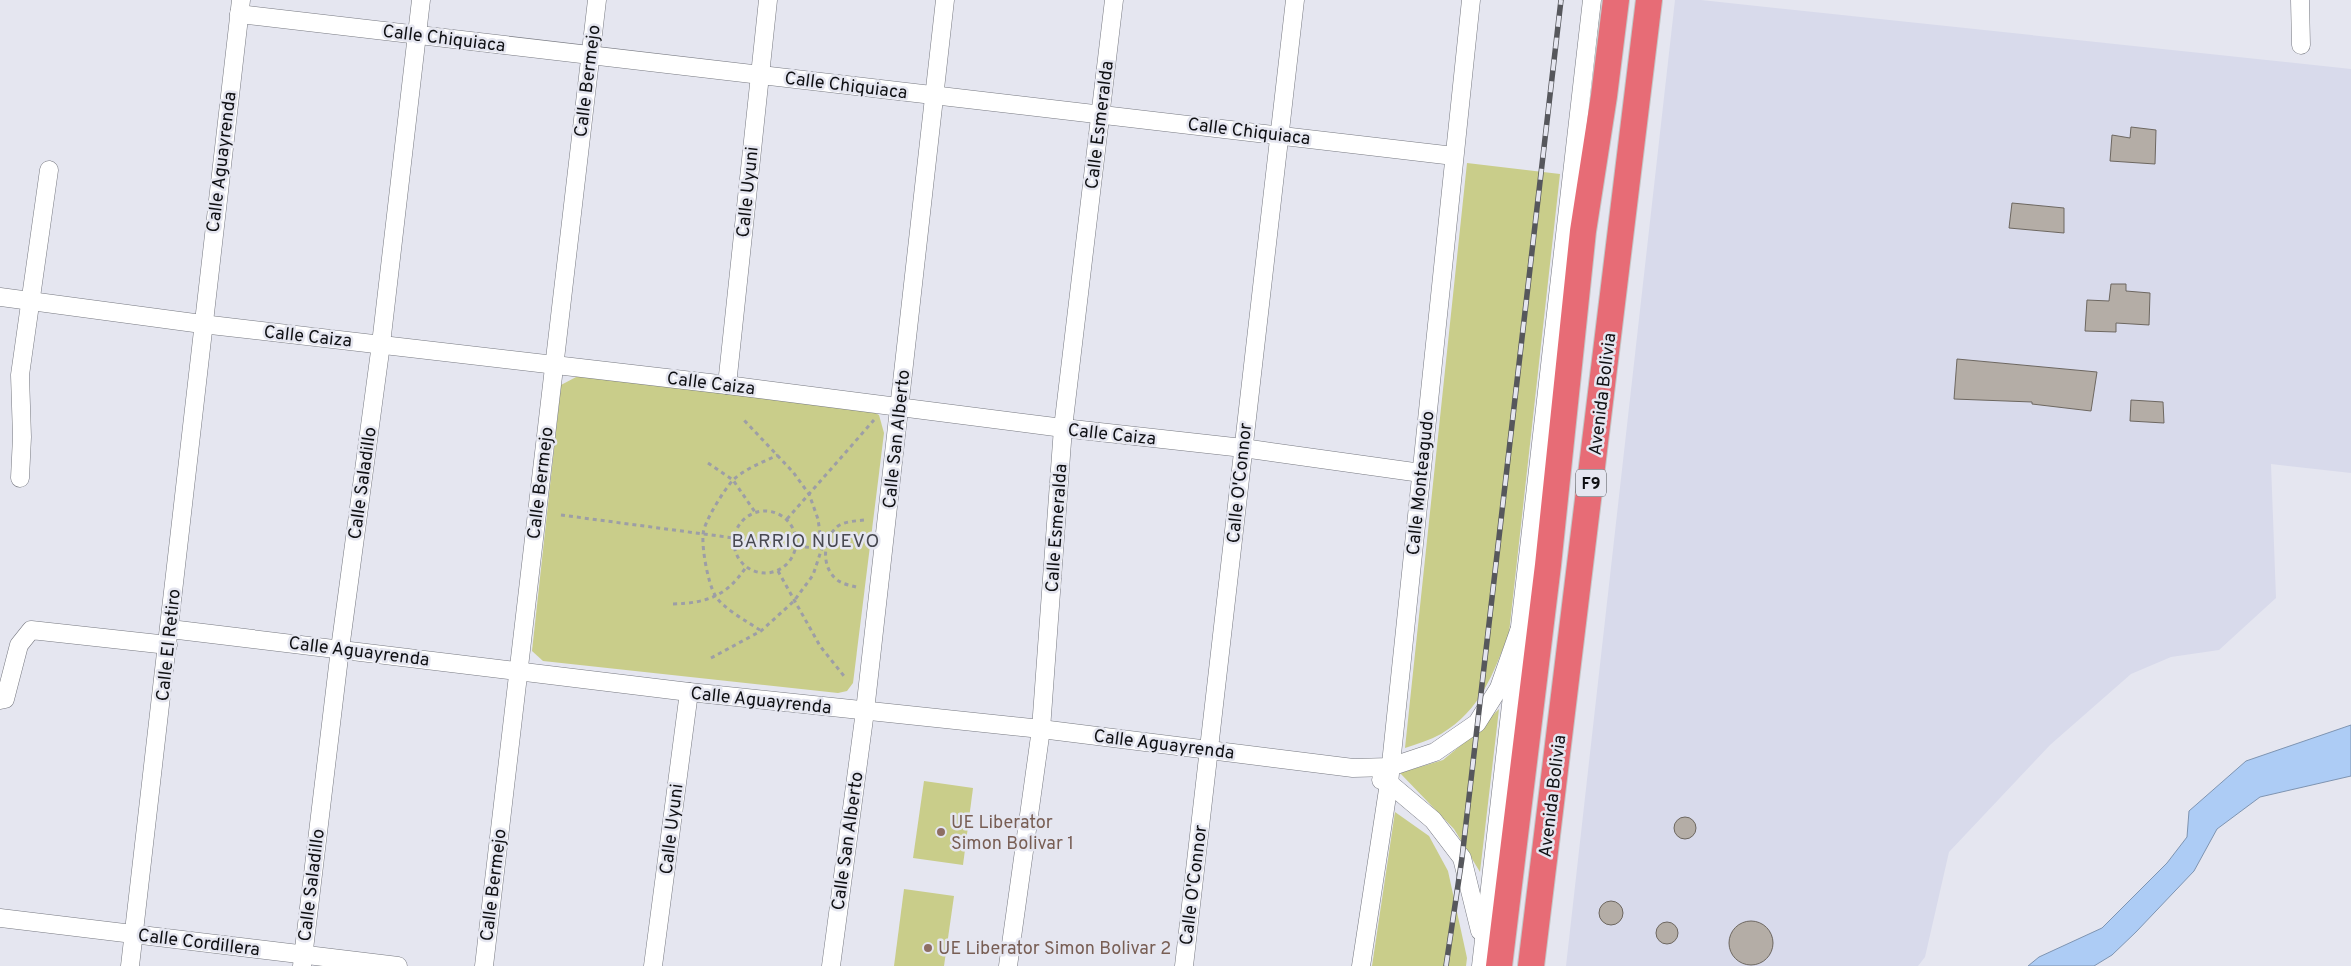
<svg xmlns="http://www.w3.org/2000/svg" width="2351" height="966" font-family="Overpass,sans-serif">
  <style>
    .built { fill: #d8daeb }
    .green { fill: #c9cd8a }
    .water { fill: #adccf5; stroke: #7e94b1 }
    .building { fill: #b4ada6; stroke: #6d6760 }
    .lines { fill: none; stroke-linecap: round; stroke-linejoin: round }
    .minor-casing { stroke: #777981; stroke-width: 19 }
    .highway-casing { stroke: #c5c6c6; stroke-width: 28 }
    .path { stroke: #9d9ea6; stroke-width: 3; stroke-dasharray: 4 4; stroke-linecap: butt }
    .minor { stroke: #fff; stroke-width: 18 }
    .highway { stroke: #e76c76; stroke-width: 26 }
    .rail-casing { stroke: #56575c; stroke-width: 5.5 }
    .rail { stroke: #e5e6f0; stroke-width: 4; stroke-dasharray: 11; stroke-linecap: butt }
    .education-dot { fill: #8d6e63; stroke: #e5e6f0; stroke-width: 2 }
    .labels { text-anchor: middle; stroke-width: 5; stroke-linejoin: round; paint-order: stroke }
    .shield { fill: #e5e6f0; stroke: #4f5055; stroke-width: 1 }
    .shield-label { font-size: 16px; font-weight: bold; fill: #0f1013 }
    .street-label { font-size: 18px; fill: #0f1013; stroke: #e5e6f0 }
    .education-label { font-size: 18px; fill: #785e54; stroke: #e5e6f0; text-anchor: start }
    .neighbourhood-label { font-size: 19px; letter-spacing: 1px; fill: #484951; stroke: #e5e6f0 }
  </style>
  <rect width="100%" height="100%" fill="#e5e6f0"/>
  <!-- built -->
  <path class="built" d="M1675,0H1701L2351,69V473L2271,464L2276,598L2219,650L2171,657L2131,674L2050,745L1949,852L1925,957L1918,966H1566Z"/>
  <!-- green -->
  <g class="green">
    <path d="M1467,163L1560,174L1509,633C1493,674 1481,710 1441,734C1430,740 1417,744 1405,748Z"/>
    <path d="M578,376L867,409L879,415L884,433L853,683L847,691L838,693L543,661L532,651L561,385Z"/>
    <path d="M1499,709L1480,872L1454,829L1400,773L1443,760L1465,742Z"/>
    <path d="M924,781L973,788L963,865L913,858Z"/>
    <path d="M1395,812L1429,836L1448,871L1467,958L1466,966H1372Z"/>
    <path d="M904,889L954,896L944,966H894Z"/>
  </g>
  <!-- water -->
  <path class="water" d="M2351,725V776L2260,797L2217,829L2194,871L2136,932L2112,955L2094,966H2028L2039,957L2102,928L2167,863L2187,837L2189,811L2246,761Z"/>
  <!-- building -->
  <g class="building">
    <path d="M2131,127L2156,130L2155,164L2110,161L2112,135L2130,138Z"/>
    <path d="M2012,203L2064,208V233L2009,228Z"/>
    <path d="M2111,284H2126V291L2150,293L2149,325L2116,323V332L2085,331L2087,300L2109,301Z"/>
    <path d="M1957,359L2097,372L2091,411L2032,404V402L1954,399Z"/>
    <path d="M2131,400L2163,402L2164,423L2130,421Z"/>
    <circle cx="1685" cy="828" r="11"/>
    <circle cx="1611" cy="913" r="12"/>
    <circle cx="1751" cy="943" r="22"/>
    <circle cx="1667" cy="933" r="11"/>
  </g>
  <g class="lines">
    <defs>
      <g id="minor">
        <path d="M2300,0L2301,45"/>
        <path d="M239,14L1454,156"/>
        <path d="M0,297L202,324L727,385L1063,428L1243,448L1421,473"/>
        <path d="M727,385L768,0"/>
        <path d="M20,478L22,437L20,375L49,170"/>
        <path d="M170,629L689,692L1041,729L1353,768L1390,767L1435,752L1477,723L1499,688L1519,631"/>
        <path d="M0,700L5,699L19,645L31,630L168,645"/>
        <path d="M1381,780L1389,783L1433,820L1462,858L1480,931"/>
        <path d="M0,918L398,966"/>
        <path d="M130,966L241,0"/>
        <path d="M302,966L340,649L381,344L421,0"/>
        <path d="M484,966L597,0"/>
        <path d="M653,966L689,692"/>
        <path d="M831,966L865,711L945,0"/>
        <path d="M1008,966L1041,729L1063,428L1114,0"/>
        <path d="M1184,966L1295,0"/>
        <path d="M1361,966L1389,783L1471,0"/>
        <path d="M1481,966L1592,0"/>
      </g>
      <g id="highway">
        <path d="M1499,966L1548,565L1583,231L1604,96L1616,0"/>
        <path d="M1531,966L1649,0"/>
      </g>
    </defs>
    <!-- minor casing -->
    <use href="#minor" class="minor-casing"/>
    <!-- highway casing -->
    <use href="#highway" class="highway-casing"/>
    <!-- path -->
    <g class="path">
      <path d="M708,463L733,480L755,512"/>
      <circle cx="765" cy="542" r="31"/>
      <path d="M561,515L734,538"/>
      <path d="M787,519L874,420"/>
      <path d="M797,546L823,549"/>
      <path d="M778,571L820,646L844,676"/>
      <path d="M856,587C849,585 841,584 835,578C821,565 823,538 838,526C846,521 856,521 865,520"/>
      <path d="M673,604C707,603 727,596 746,567"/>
      <path d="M760,630C748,622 722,608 715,595C708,583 702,550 703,535C703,523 725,488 734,479C747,468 763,462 778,455"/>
      <path d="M711,658L761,631L794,601L813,575L822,548L818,519L809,494L793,472L743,419"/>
    </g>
    <!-- minor -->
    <use href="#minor" class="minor"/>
    <!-- highway -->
    <use href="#highway" class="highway"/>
    <defs>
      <path id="rail" d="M1446,966L1462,858L1561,0"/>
    </defs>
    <!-- rail casing -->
    <use href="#rail" class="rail-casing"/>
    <!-- rail -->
    <use href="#rail" class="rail"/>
  </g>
  <!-- markers -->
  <g class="education-dot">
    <circle cx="941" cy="832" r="5"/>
    <circle cx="928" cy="948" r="5"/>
  </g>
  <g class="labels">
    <!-- shield labels -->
    <rect class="shield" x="1576" y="469.5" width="30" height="27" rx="4"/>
    <g class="shield-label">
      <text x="1591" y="489">F9</text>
    </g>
    <!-- street labels -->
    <g class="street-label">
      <text transform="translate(444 38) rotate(7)" y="6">Calle Chiquiaca</text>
      <text transform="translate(587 81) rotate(-83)" y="6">Calle Bermejo</text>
      <text transform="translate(846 85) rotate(7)" y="6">Calle Chiquiaca</text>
      <text transform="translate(1099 125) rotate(-83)" y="6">Calle Esmeralda</text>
      <text transform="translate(1249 131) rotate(7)" y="6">Calle Chiquiaca</text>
      <text transform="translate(221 162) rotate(-83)" y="6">Calle Aguayrenda</text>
      <text transform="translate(747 192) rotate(-84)" y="6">Calle Uyuni</text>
      <text transform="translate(308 336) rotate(6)" y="6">Calle Caiza</text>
      <text transform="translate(711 383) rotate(7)" y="6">Calle Caiza</text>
      <text transform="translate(1602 394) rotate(-83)" y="6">Avenida Bolivia</text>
      <text transform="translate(1112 434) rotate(6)" y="6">Calle Caiza</text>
      <text transform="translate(896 439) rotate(-84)" y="6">Calle San Alberto</text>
      <text transform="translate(362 483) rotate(-82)" y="6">Calle Saladillo</text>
      <text transform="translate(540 483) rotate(-83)" y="6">Calle Bermejo</text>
      <text transform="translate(1239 483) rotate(-84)" y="6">Calle O'Connor</text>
      <text transform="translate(1420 483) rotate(-84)" y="6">Calle Monteagudo</text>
      <text transform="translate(1056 528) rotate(-86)" y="6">Calle Esmeralda</text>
      <text transform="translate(168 645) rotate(-84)" y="6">Calle El Retiro</text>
      <text transform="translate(359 651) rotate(7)" y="6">Calle Aguayrenda</text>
      <text transform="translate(761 700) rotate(6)" y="6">Calle Aguayrenda</text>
      <text transform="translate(1164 744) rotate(7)" y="6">Calle Aguayrenda</text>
      <text transform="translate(1552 796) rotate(-83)" y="6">Avenida Bolivia</text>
      <text transform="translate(671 829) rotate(-83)" y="6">Calle Uyuni</text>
      <text transform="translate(847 841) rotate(-82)" y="6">Calle San Alberto</text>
      <text transform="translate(311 885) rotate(-83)" y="6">Calle Saladillo</text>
      <text transform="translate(493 885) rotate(-83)" y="6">Calle Bermejo</text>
      <text transform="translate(1193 885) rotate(-83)" y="6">Calle O'Connor</text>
      <text transform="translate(199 942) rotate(7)" y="6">Calle Cordillera</text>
    </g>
    <!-- education labels -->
    <g class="education-label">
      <text x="951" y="828">UE Liberator<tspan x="951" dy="21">Simon Bolivar 1</tspan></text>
      <text x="938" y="954">UE Liberator Simon Bolivar 2</text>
    </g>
    <!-- neighbourhood labels -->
    <g class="neighbourhood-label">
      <text x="806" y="547">BARRIO NUEVO</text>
    </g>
  </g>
</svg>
